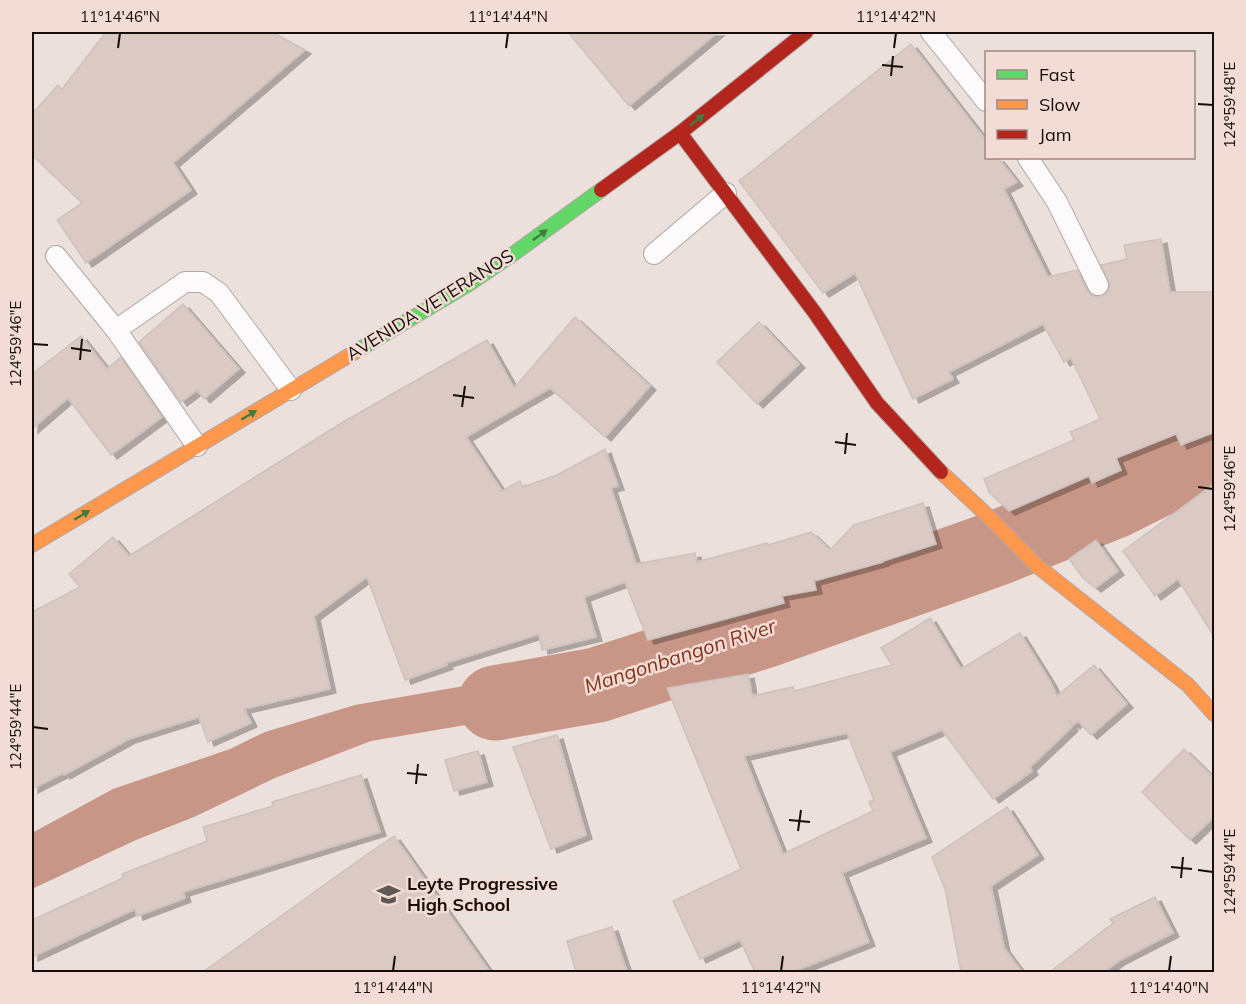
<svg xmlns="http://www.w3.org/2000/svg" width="1246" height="1004" font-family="Mulish,sans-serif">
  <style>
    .water { fill: #c89687 }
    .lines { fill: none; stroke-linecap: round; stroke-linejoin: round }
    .river { stroke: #c89687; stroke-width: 75 }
    .building { fill: #dbc9c3; stroke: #ccc2bf; stroke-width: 1.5; fill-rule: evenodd; filter: url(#shadow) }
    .lane-casing { stroke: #b0a6a3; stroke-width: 22 }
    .fast-casing { stroke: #b0a6a3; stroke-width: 16 }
    .slow-casing { stroke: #b0a6a3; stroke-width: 16 }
    .jam-casing { stroke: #b0a6a3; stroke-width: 16 }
    .lane { stroke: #fcfafa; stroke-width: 20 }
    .fast { stroke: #63d668; stroke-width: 14 }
    .slow { stroke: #ff974d; stroke-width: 14 }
    .jam { stroke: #b3261e; stroke-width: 14 }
    .oneway { fill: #407c3e }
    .ticks { fill: none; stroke: #150e0b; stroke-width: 2 }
    .labels { text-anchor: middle; stroke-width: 5; stroke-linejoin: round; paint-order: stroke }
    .street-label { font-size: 18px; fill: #150e0b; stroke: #f3dcd5 }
    .poi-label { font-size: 18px; font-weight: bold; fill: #150e0b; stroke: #f3dcd5; text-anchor: start }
    .water-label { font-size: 20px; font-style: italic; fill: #843318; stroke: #f3dcd5 }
    .neatline { fill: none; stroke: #150e0b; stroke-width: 2 }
    .ticks-label { font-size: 15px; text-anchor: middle; fill: #150e0b }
  </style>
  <defs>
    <filter id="shadow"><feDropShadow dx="6" dy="4" stdDeviation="0" flood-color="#0004"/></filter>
  </defs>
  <rect width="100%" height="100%" fill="#ece0dc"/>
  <!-- water -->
  <path class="water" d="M590,664L602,702L371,741L275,778L194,817L136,840L32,889V833L113,789L230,749L265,732L355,705Z"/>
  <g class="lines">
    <!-- river -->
    <path class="river" d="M495,703L597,685L769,629L992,550L1114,501L1214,451"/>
  </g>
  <!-- building -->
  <g class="building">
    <path d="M106,32H272L305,50L173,163L191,190L86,263L57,220L82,203L32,155V114L58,85L62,89Z"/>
    <path d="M568,32H718L629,106Z"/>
    <path d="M911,44L987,142V158H998L1017,182L1004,189L1048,277L1077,270L1087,290L1091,295L1097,297L1103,296L1108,291L1110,285L1101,265L1127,259L1124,245L1161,239L1170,292H1215V432L1181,445L1176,434L1116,458L1121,470L1092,483L1089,476L1009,511L989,492L984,479L1074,440L1070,432L1100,419L1071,358L1064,362L1043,324L949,372L953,379L913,399L855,273L823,293L739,181Z"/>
    <path d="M183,304L239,369L204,399L197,390L181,402L139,342Z"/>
    <path d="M575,317L650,386L605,437L550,388L466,437L502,491L520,481L523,487L557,475L605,449L618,486L611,488L636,564L695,553L697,562L767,543L768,545L811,532L830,550L854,525L923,503L936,544L883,561V562L814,581L816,590L782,596L784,603L648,640L625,582L584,597L596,637L542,650L539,634L446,663L447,665L405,680L367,577L314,616L330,689L244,709L251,723L208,742L199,717L129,739L64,775L63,773L32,789V612L80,587L69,574L113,537L129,556L343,422L487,340L514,388Z"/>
    <path d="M759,322L799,364L757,404L717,362Z"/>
    <path d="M81,336L107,369L121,357L162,417L111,455L68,398L32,429V374Z"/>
    <path d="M1215,483V638L1178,579L1155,596L1123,551Z"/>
    <path d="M1096,540L1118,571L1095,588L1083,578L1069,559Z"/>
    <path d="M930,618L961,669L1020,633L1050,681L1057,696L1094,665L1127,704L1091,735L1078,721L1074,725L1069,720L1072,727L1030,767L1032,771L993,799L942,730L890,752L926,838L842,873L869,942L792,972H755L740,940L700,959L673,901L741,869L667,688L748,674L752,696L793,687L794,691L892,665L881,648ZM847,733L874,800L869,802L873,811L783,854L744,756Z"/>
    <path d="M557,735L586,835L551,849L513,747Z"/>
    <path d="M1184,749L1215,779V816L1190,840L1142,792Z"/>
    <path d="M478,751L487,782L454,791L445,760Z"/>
    <path d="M361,775L380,832L183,892L185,898L137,916L135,909L32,957V920L123,878L122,874L207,841L203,827L273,806L272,802Z"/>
    <path d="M1007,807L1038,855L991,886L1004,948L1022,972H961L945,889L932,857Z"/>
    <path d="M394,836L490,972H203L366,855Z"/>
    <path d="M1155,897L1173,933L1120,960L1104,972H1050L1113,923L1110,919Z"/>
    <path d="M612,927L627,972H576L567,941Z"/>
  </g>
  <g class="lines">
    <defs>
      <g id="lane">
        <path d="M931,32L986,101"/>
        <path d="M1028,158L1057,202L1098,285"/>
        <path d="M654,254L726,193"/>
        <path d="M56,256L116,330"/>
        <path d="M197,446L116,330L185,282H203L219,293L291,390"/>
      </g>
      <path id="fast" d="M355,352L469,284L516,252L601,190"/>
      <g id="slow">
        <path d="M941,472L990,518L1036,565L1188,685L1214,714"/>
        <path d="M32,545L355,352"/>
      </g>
      <g id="jam">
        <path d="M680,133L815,313L877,403L941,472"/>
        <path d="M601,190L680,133L806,32"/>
      </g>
    </defs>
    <!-- lane casing -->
    <use href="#lane" class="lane-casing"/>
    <!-- fast casing -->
    <use href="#fast" class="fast-casing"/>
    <!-- slow casing -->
    <use href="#slow" class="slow-casing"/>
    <!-- jam casing -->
    <use href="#jam" class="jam-casing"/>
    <!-- lane -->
    <use href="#lane" class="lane"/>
    <!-- fast -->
    <use href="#fast" class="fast"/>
    <!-- slow -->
    <use href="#slow" class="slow"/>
    <!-- jam -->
    <use href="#jam" class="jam"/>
  </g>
  <!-- one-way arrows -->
  <defs><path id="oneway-solid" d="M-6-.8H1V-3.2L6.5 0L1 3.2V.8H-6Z" transform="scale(1.5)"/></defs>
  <g class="oneway">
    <use href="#oneway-solid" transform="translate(697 120) rotate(-39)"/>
    <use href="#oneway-solid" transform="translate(540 235) rotate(-36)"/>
    <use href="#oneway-solid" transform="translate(249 415) rotate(-31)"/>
    <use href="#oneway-solid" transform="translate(82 515) rotate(-31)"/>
  </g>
  <!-- ticks -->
  <path class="ticks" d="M118,48L120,33M506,48L508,33M894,48L896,33M882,65L903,67M891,76L893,56M1198,104L1213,105M33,344L48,345M71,348L91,351M80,360L82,339M453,395L474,398M462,407L465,386M835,442L856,445M845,454L847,433M1198,487L1213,489M33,727L48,729M407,773L427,775M416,784L418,764M789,820L810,822M798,831L801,810M1171,867L1192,869M1198,870L1213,872M1181,878L1183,857M393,971L395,956M781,971L783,956M1169,971L1171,956"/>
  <!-- icons -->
  <defs>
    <symbol id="school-bare" viewBox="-9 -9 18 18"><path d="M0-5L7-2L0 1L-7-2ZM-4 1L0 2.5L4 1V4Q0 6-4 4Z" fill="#605854" stroke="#f3dcd5" stroke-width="2.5" paint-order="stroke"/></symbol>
  </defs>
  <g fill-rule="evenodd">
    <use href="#school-bare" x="372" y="878" width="33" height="33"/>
  </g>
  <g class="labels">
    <!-- street labels -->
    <g class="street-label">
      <text transform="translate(430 305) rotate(-32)" y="6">AVENIDA VETERANOS</text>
    </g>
    <!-- poi labels -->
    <g class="poi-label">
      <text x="407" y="890">Leyte Progressive<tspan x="407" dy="21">High School</tspan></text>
    </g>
    <!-- water labels -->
    <g class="water-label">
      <text transform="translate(680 656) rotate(-18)" y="7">Mangonbangon River</text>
    </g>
  </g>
  <!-- border -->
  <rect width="1246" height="1004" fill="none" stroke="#f3dcd5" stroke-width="66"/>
  <!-- legend -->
  <rect x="985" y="51" width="210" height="108" fill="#f3dcd5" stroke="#9a8a84" stroke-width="1.5"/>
  <rect x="997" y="70" width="30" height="9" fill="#63d668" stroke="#9a8a84" stroke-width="1.5"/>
  <text x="1039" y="81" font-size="18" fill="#150e0b">Fast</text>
  <rect x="997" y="100" width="30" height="9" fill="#ff974d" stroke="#9a8a84" stroke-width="1.5"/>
  <text x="1039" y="111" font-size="18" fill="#150e0b">Slow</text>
  <rect x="997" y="130" width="30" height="9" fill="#b3261e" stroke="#9a8a84" stroke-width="1.5"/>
  <text x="1039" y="141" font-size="18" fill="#150e0b">Jam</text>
  <rect x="33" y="33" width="1180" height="938" class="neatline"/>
  <g class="ticks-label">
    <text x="120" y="22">11°14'46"N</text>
    <text x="508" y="22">11°14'44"N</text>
    <text x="896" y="22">11°14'42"N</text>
    <text transform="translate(1230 105) rotate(-90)" y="5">124°59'48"E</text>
    <text transform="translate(16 344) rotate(-90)" y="5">124°59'46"E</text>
    <text transform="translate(1230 489) rotate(-90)" y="5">124°59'46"E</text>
    <text transform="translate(16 727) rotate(-90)" y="5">124°59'44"E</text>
    <text transform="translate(1230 872) rotate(-90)" y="5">124°59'44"E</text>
    <text x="393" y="993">11°14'44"N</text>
    <text x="781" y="993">11°14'42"N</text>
    <text x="1169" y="993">11°14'40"N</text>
  </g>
</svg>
